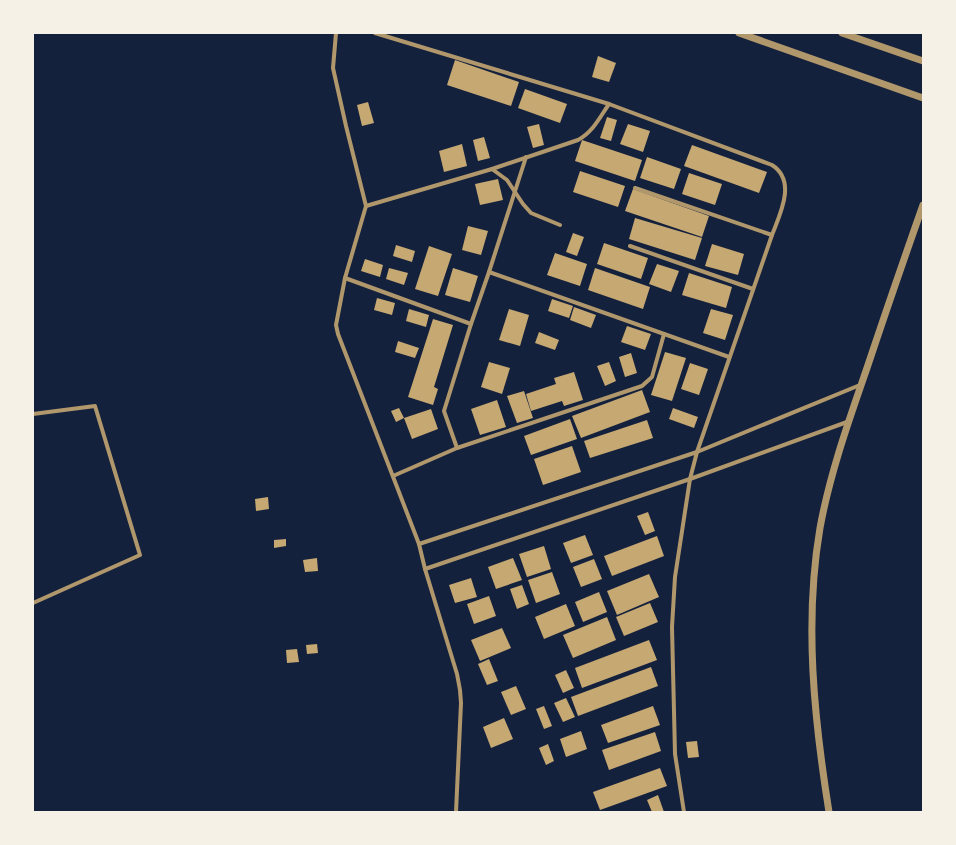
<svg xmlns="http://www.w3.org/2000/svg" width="956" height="845" font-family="'Roboto Condensed',sans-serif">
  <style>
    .building { fill: #c6a872 }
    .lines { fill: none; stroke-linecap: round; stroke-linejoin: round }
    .minor { stroke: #b1986c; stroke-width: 4 }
    .tertiary { stroke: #b1986c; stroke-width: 7 }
  </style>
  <rect width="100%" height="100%" fill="#14213d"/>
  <!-- building -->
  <g class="building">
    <path d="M598,56L616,63L609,82L592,77Z"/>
    <path d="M455,60L519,82L511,106L447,85Z"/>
    <path d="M525,89L567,104L560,123L518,108Z"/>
    <path d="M368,102L374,123L362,126L357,105Z"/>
    <path d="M607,117L617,120L611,141L600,138Z"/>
    <path d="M539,124L544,145L533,148L527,127Z"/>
    <path d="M628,124L650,131L643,152L620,144Z"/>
    <path d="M484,137L490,158L478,161L473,140Z"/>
    <path d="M582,140L642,160L635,181L575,161Z"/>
    <path d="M462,144L467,166L444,172L439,151Z"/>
    <path d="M692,145L767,172L759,193L684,166Z"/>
    <path d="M647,157L681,169L674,189L640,178Z"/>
    <path d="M580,171L625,186L618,207L573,192Z"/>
    <path d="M689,173L722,184L715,205L682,194Z"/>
    <path d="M498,179L503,200L480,205L475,184Z"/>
    <path d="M633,189L709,216L702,237L625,211Z"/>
    <path d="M635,218L702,238L695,260L629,239Z"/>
    <path d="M468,226L488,231L481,255L462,250Z"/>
    <path d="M573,233L584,237L577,256L566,252Z"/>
    <path d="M604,243L648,258L641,279L597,264Z"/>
    <path d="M712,244L744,254L738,275L705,266Z"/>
    <path d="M396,245L415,251L412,262L393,256Z"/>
    <path d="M429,246L452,254L438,296L415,289Z"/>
    <path d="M555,253L587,264L580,286L547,275Z"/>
    <path d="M365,259L383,265L380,277L361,271Z"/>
    <path d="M657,264L679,271L671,292L649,284Z"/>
    <path d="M389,268L408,273L404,285L386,279Z"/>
    <path d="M453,268L478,276L470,302L445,295Z"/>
    <path d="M595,268L650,287L643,309L588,290Z"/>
    <path d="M689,273L732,287L726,308L682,295Z"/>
    <path d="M377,298L395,303L392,315L374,310Z"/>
    <path d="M552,299L573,306L569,318L548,311Z"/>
    <path d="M574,307L596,315L591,328L570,320Z"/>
    <path d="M409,309L429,315L426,327L406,321Z"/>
    <path d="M509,309L529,315L520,346L499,340Z"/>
    <path d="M711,309L733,315L725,340L703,333Z"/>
    <path d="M433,319L453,325L434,387L438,389L433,405L408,397Z"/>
    <path d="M627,326L651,334L645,350L621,342Z"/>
    <path d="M539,332L559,340L555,350L535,343Z"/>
    <path d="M398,341L419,348L415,358L395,352Z"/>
    <path d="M665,352L686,358L672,401L651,395Z"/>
    <path d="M631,353L637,373L625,377L619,357Z"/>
    <path d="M489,362L510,368L502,394L481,387Z"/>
    <path d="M609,362L616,381L605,386L597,366Z"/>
    <path d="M690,363L708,369L699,395L681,389Z"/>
    <path d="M574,372L583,400L564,406L562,401L531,411L526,394L556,384L554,378Z"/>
    <path d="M642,390L650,412L581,438L572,416Z"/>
    <path d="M524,391L533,418L517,423L507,396Z"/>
    <path d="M497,400L506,427L480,435L471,409Z"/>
    <path d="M399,408L404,418L431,409L438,429L412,439L404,418L396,422L391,411Z"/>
    <path d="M673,408L698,417L694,428L669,419Z"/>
    <path d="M570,419L577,439L531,455L524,436Z"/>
    <path d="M647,420L653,438L590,458L584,441Z"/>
    <path d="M572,446L581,472L543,485L534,459Z"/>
    <path d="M268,497L269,509L256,511L255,499Z"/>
    <path d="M648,512L655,531L645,535L637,516Z"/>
    <path d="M585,535L593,555L571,563L563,543Z"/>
    <path d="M657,536L664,556L612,576L604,556Z"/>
    <path d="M286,539V546L274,548V540Z"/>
    <path d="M544,546L551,569L527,577L519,554Z"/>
    <path d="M317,558L318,571L305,572L303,560Z"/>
    <path d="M513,558L522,580L496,589L488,567Z"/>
    <path d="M594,559L602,579L581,587L573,567Z"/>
    <path d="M552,572L560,594L536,603L528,580Z"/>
    <path d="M649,574L659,597L617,615L607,591Z"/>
    <path d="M471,578L477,597L455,603L449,585Z"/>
    <path d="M522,585L529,604L517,609L510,589Z"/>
    <path d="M599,592L607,612L583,622L575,602Z"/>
    <path d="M489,596L496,616L474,624L467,604Z"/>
    <path d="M650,603L658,622L624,636L616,617Z"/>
    <path d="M566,604L575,626L544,639L535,617Z"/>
    <path d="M607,617L616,640L573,658L563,635Z"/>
    <path d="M502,628L511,648L480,661L471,640Z"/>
    <path d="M649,640L657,660L582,688L575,668Z"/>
    <path d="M317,644L318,653L307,654L306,645Z"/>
    <path d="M297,649L299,662L287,663L286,650Z"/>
    <path d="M489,659L498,681L487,685L478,664Z"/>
    <path d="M651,667L658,686L578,716L571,697Z"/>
    <path d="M566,670L574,688L563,693L555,675Z"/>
    <path d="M516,686L526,709L511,715L501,692Z"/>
    <path d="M566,698L575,717L563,722L554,703Z"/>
    <path d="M544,706L552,726L544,729L536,709Z"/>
    <path d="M653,706L660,725L608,743L601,725Z"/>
    <path d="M504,718L513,739L491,748L483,727Z"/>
    <path d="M581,731L587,749L566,757L560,739Z"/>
    <path d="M655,732L661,751L609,770L602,750Z"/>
    <path d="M697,741L699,757L688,758L686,742Z"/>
    <path d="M548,744L554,761L546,765L539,748Z"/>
    <path d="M660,768L667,786L600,810L593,792Z"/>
    <path d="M658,795L664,812H652L647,800Z"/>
  </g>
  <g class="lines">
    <!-- minor -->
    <g class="minor">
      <path d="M336,33L333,68L346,126L366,206L345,278L336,325L338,334L419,544L425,569L457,674L460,690L461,703L456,812"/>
      <path d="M375,33L609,104L772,165C797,181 780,214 772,235L697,452L690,479L675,577L672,627L675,754L684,812"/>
      <path d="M492,169L507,180L523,204L531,213L560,225"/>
      <path d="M635,188L772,235"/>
      <path d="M366,206L492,169L578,140C593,132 600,117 609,104"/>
      <path d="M630,246L753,289"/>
      <path d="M489,272L729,357"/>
      <path d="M345,278L471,324"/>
      <path d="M33,414L95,406L140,555L33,603"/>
      <path d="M457,448L444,411L471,324L489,272L526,157"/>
      <path d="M393,476L457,448L642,386L652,377L664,334"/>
      <path d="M419,544L697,452L860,385"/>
      <path d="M425,569L690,479L847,422"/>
    </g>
    <!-- tertiary -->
    <g class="tertiary">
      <path d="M739,33L923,98"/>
      <path d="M842,33L923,61"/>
      <path d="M829,812C814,718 804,622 820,528C830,473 849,420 867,368C885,314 904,259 923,205"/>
    </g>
  </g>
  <!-- border -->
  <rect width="956" height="845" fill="none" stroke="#f6f1e7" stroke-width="68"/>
</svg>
